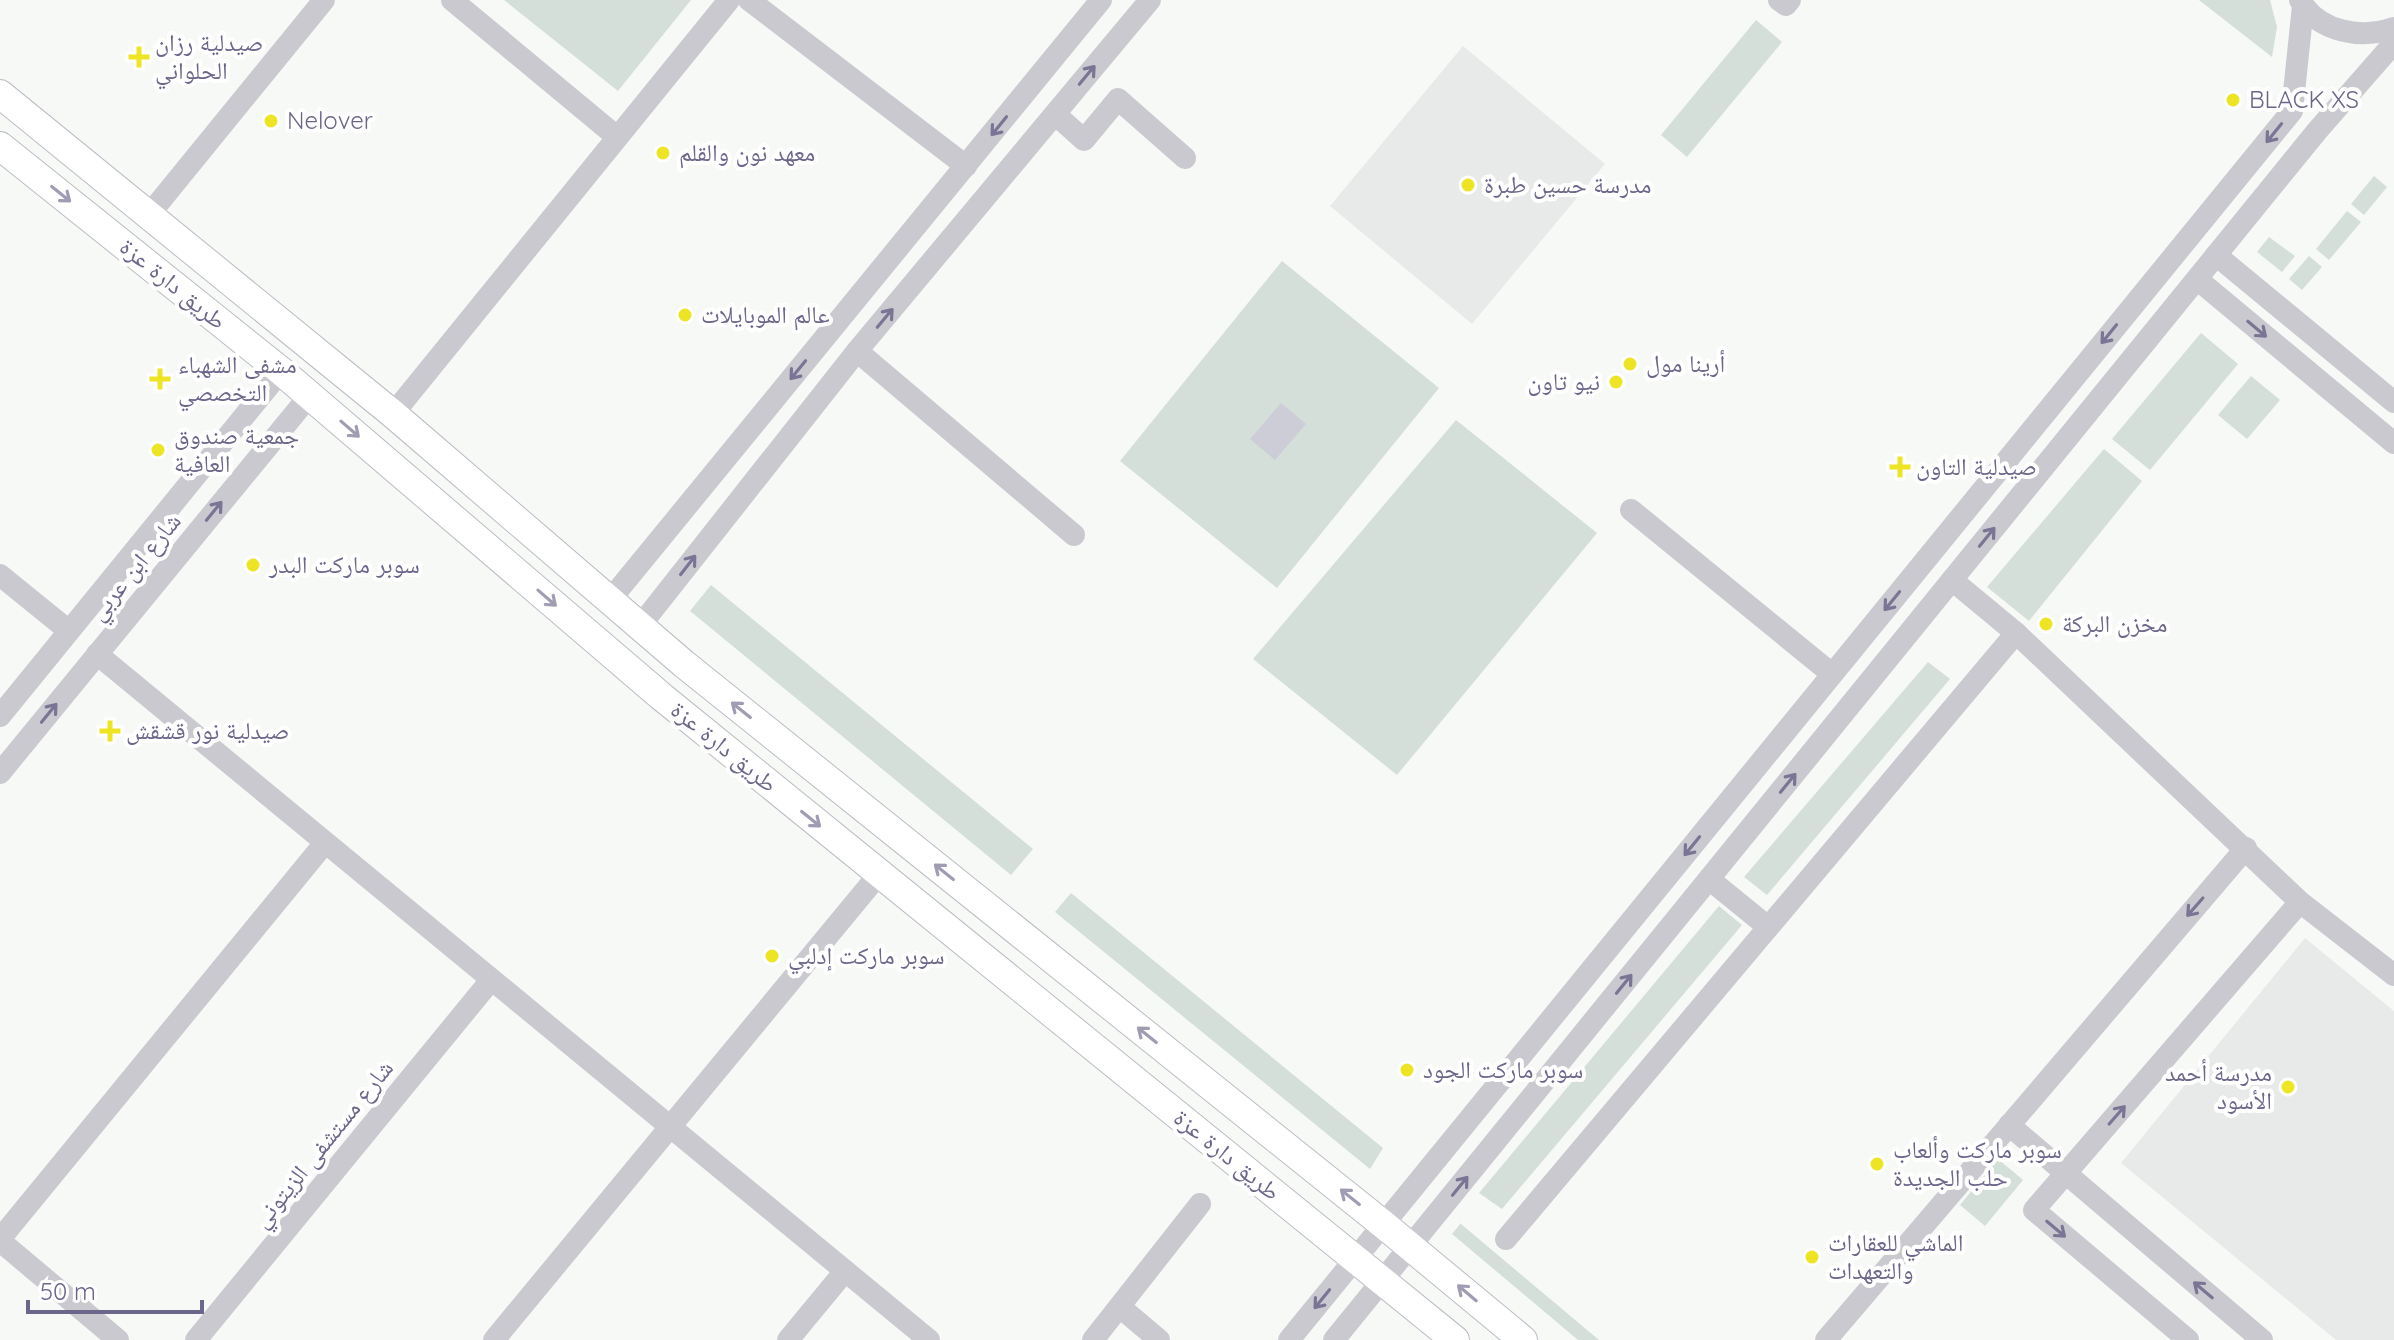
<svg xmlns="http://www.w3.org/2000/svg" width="2394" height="1340" font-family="Quicksand,'Noto Naskh Arabic',sans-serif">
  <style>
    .built { fill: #e8eaea }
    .green { fill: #d5dfd9 }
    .water { fill: #cdcdd8 }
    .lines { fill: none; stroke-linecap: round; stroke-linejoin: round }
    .major-casing { stroke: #bdbcc4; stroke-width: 30 }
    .minor { stroke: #cac9d0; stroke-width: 22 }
    .major { stroke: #fff; stroke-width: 28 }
    .oneway { stroke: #7a7594 }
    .oneway2 { stroke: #9f9cb3 }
    .poi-dot { fill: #ede423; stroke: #fff; stroke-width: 3 }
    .labels { text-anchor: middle; stroke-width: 8; stroke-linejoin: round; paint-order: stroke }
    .poi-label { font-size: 24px; fill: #6c668a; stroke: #fff; text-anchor: start }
    .street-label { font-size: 24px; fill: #6c668a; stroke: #fff }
  </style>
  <rect width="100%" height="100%" fill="#f7f9f7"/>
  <!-- built -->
  <g class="built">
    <path d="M1463,46L1605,164L1472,324L1330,206Z"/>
    <path d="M2305,938L2394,1011V1340H2336L2121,1163Z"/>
  </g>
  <!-- green -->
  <g class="green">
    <path d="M504,0H691L618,91Z"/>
    <path d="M2199,0H2270L2277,27L2272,57Z"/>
    <path d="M1756,20L1782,42L1687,157L1661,135Z"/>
    <path d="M2374,176L2387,187L2364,215L2351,204Z"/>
    <path d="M2347,211L2361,222L2329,260L2316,249Z"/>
    <path d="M2269,237L2295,256L2282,272L2257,252Z"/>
    <path d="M2309,256L2322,267L2302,290L2289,279Z"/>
    <path d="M1282,261L1439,388L1277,588L1120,461Z"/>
    <path d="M2201,333L2238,364L2150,470L2112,439Z"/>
    <path d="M2251,376L2280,400L2247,439L2218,415Z"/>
    <path d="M1456,420L1597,533L1397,775L1253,659Z"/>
    <path d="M2104,449L2142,481L2029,621L1987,587Z"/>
    <path d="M711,585L1033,849L1011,875L690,611Z"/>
    <path d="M1928,662L1950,679L1767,895L1744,877Z"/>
    <path d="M1071,893L1383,1148L1370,1169L1055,912Z"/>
    <path d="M1719,906L1742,925L1502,1209L1479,1193Z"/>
    <path d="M1998,1159L2023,1180L1985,1226L1960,1205Z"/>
    <path d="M1461,1223V1224L1599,1340H1578L1452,1234Z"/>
  </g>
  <!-- water -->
  <path class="water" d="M1281,403L1306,424L1275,460L1250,439Z"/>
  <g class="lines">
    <defs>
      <g id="major">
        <path d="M0,94L393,414L684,664L1384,1225L1523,1340"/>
        <path d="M0,146L281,371L662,697L1455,1340"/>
      </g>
    </defs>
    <!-- major casing -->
    <use href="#major" class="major-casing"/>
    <!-- minor -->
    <g class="minor">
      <path d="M452,0L617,137"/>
      <path d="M749,0L966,166"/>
      <path d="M1779,0L1786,5L1790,0"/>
      <path d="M2300,0C2319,33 2362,39 2394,28"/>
      <path d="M1055,114L1084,140L1118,99L1185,158"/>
      <path d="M148,216L324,0"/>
      <path d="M2216,255L2394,402"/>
      <path d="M2197,279L2394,443"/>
      <path d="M857,351L1074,535"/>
      <path d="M393,414L729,0"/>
      <path d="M1631,510L1832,674"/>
      <path d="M0,575L69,631"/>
      <path d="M1952,580L2016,633L2300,902L2394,975"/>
      <path d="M610,600L1101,0"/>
      <path d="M640,626L857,351L1150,0"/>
      <path d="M97,654L929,1340"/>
      <path d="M0,716L281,371"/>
      <path d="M0,773L310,395"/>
      <path d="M1709,879L1768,927"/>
      <path d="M2009,1125L2262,1340"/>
      <path d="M0,1239L324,844"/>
      <path d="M1506,1239L2016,633"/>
      <path d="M0,1241L118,1340"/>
      <path d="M1120,1307L1159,1340"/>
      <path d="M196,1340L491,980"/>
      <path d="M494,1340L879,874"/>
      <path d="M788,1340L845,1271"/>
      <path d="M1093,1340L1200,1204"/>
      <path d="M1289,1340L2292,111L2303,6"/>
      <path d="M1334,1340L2317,131L2394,43"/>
      <path d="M1826,1340L2246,848"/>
      <path d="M2188,1340L2034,1210L2300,902"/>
    </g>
    <!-- major -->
    <use href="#major" class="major"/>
  </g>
  <!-- one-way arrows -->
  <defs><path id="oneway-shaft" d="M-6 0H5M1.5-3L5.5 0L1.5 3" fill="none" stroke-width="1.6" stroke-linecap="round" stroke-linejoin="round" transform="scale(2)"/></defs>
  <g class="oneway">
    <use href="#oneway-shaft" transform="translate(1087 75) rotate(-50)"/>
    <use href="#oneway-shaft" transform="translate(999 126) rotate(129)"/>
    <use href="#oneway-shaft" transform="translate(2274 133) rotate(129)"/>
    <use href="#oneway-shaft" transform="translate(885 318) rotate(-50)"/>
    <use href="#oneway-shaft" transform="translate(2257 329) rotate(40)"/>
    <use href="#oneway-shaft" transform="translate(2109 334) rotate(129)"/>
    <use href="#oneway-shaft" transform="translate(798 370) rotate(129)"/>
    <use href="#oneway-shaft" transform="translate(214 511) rotate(-51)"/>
    <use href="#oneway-shaft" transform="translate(1987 537) rotate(-51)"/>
    <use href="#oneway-shaft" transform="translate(688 565) rotate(-52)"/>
    <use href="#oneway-shaft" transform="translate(1892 601) rotate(129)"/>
    <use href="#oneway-shaft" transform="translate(49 713) rotate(-51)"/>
    <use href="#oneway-shaft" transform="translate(1788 783) rotate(-51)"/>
    <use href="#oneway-shaft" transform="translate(1692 846) rotate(129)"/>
    <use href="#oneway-shaft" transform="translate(2195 907) rotate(131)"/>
    <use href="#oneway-shaft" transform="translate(1624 984) rotate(-51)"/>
    <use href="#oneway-shaft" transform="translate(2117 1115) rotate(-49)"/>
    <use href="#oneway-shaft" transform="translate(1460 1186) rotate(-51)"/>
    <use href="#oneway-shaft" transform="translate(2056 1229) rotate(40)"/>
    <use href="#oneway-shaft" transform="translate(2203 1290) rotate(-140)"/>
    <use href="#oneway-shaft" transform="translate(1322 1299) rotate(129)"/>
  </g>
  <g class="oneway2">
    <use href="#oneway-shaft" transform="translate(61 194) rotate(39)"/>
    <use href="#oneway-shaft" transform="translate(350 429) rotate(41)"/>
    <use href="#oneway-shaft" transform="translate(547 598) rotate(41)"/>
    <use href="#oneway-shaft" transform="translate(741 710) rotate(-141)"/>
    <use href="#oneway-shaft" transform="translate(811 819) rotate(39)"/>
    <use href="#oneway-shaft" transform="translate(944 872) rotate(-141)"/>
    <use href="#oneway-shaft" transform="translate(1147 1035) rotate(-141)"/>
    <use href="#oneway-shaft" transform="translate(1350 1197) rotate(-141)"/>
    <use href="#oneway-shaft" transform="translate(1467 1293) rotate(-140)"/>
  </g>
  <!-- markers -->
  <g class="poi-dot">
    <path d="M135 45h8v8h8v8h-8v8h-8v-8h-8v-8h8z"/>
    <circle cx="2233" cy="100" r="8"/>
    <circle cx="271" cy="121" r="8"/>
    <circle cx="663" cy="153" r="8"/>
    <circle cx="1468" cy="185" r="8"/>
    <circle cx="685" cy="315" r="8"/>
    <circle cx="1630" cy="364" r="8"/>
    <path d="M156 367h8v8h8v8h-8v8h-8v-8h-8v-8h8z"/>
    <circle cx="1616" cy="382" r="8"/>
    <circle cx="158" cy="450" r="8"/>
    <path d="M1896 455h8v8h8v8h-8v8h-8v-8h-8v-8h8z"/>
    <circle cx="253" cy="565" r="8"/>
    <circle cx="2046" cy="624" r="8"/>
    <path d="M106 719h8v8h8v8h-8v8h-8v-8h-8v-8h8z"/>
    <circle cx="772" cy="956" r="8"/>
    <circle cx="1407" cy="1070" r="8"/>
    <circle cx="2288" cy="1087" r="8"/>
    <circle cx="1877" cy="1164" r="8"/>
    <circle cx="1812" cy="1257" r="8"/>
  </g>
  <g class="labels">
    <!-- poi labels -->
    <g class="poi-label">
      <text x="155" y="51">صيدلية رزان<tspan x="155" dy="28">الحلواني</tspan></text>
      <text x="2249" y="108">BLACK XS</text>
      <text x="287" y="129">Nelover</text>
      <text x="679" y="161">معهد نون والقلم</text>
      <text x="1484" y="193">مدرسة حسين طبرة</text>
      <text x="701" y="323">عالم الموبايلات</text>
      <text x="1646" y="372">أرينا مول</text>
      <text x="178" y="373">مشفى الشهباء<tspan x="178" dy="28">التخصصي</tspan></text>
      <text x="1600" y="390" text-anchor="end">نيو تاون</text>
      <text x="174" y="444">جمعية صندوق<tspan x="174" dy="28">العافية</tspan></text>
      <text x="1916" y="475">صيدلية التاون</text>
      <text x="269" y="573">سوبر ماركت البدر</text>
      <text x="2062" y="632">مخزن البركة</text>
      <text x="126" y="739">صيدلية نور قشقش</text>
      <text x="788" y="964">سوبر ماركت إدلبي</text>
      <text x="1423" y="1078">سوبر ماركت الجود</text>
      <text x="2272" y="1081" text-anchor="end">مدرسة أحمد<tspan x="2272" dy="28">الأسود</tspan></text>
      <text x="1893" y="1158">سوبر ماركت وألعاب<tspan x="1893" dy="28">حلب الجديدة</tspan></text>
      <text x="1828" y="1251">الماشي للعقارات<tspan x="1828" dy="28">والتعهدات</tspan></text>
    </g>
    <!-- street labels -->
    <g class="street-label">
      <text transform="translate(173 284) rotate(39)" y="8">طريق دارة عزة</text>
      <text transform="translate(135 567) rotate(-51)" y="8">شارع ابن عربي</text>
      <text transform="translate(724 747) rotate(39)" y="8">طريق دارة عزة</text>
      <text transform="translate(323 1144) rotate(-51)" y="8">شارع مستشفى الزيتوني</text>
      <text transform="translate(1227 1155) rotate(39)" y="8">طريق دارة عزة</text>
    </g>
  </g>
  <!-- scale -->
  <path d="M28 1300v12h174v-12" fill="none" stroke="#6c668a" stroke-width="4"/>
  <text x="40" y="1300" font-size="24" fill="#6c668a" stroke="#ffffff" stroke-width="6" paint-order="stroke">50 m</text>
</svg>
